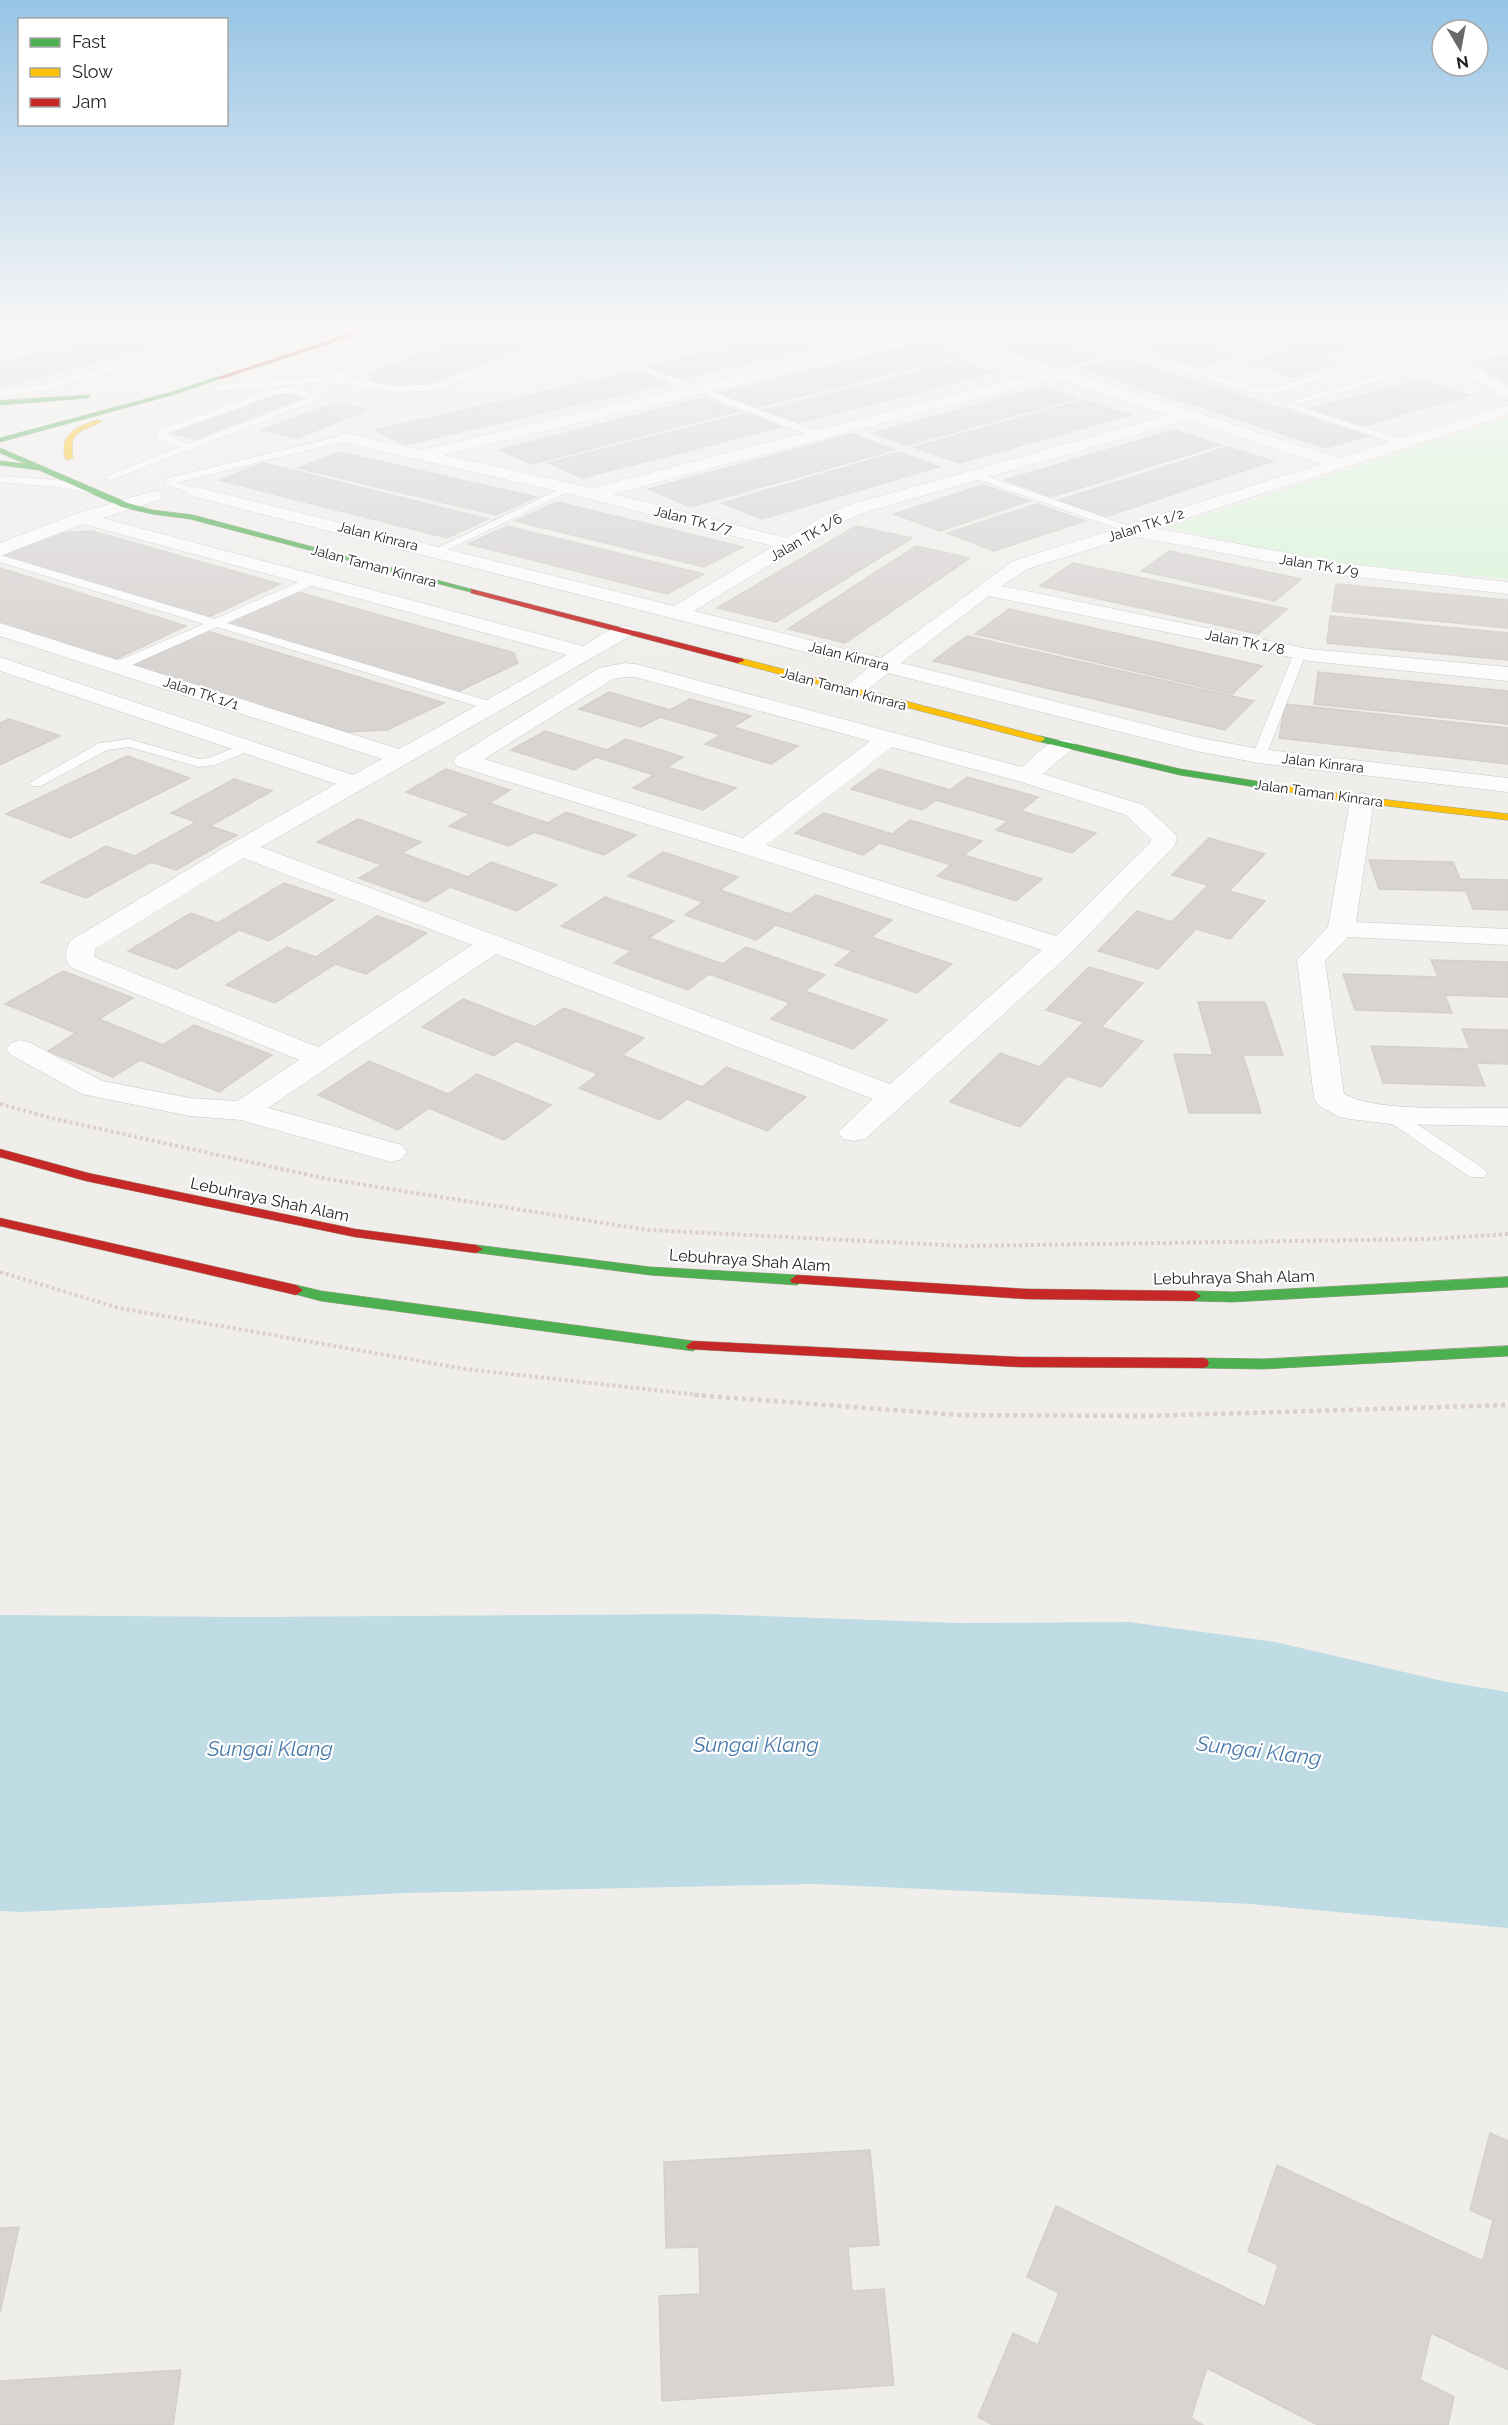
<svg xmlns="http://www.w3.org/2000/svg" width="1508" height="2425" font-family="Raleway,sans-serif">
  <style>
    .park { fill: #daf5da }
    .water { fill: #bfdbe3 }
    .building { fill: #d7d4d2; stroke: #d3d0cc; stroke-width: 1.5 }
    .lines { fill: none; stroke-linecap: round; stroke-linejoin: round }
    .lane-casing { stroke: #c9c8c7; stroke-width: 1 }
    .street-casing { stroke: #c9c8c7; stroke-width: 1 }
    .fast-casing { stroke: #999a82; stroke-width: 1 }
    .slow-casing { stroke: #999a82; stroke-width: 1 }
    .jam-casing { stroke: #999a82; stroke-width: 1 }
    .path-far1 { stroke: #dccecd; stroke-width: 4; stroke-dasharray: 3 3; stroke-linecap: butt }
    .path { stroke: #dccecd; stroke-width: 4.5; stroke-dasharray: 4 4; stroke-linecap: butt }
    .lane { fill: #fdfcfc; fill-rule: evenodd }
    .street { fill: #fdfcfc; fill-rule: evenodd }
    .fast { fill: #4caf50; fill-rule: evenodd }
    .slow { fill: #ffc107; fill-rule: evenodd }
    .jam { fill: #c62828; fill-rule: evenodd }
    .labels { text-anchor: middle; stroke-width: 4.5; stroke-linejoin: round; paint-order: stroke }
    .far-street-label { font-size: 14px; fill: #222; stroke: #fff }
    .street-label { font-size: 16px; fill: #222; stroke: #fff }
    .near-water-label { font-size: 21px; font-style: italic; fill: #4a7aab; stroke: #fff }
  </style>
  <rect width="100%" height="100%" fill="#f0eeeb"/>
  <!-- park -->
  <path class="park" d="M1508,418V579L1315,561L1169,527Z"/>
  <!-- water -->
  <g class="water">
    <path d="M1206,327H1235L1236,333L1254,336L1255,340L1234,346L1194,334L1211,329Z"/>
    <path d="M707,1614L957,1623L1129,1622L1275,1642L1447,1682L1508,1692V1928L1252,1904L814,1884L406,1893L22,1912L0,1911V1615L241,1617Z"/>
  </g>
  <!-- building -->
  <g class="building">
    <path d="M0,327H44L0,335Z"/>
    <path d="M496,327H559L569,329L424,385L402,387L371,380L370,373Z"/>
    <path d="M819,327H864L878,332L678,379L645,367Z"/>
    <path d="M942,327H1009L1100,357L1058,367Z"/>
    <path d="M1107,327H1134L1139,329L1123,333Z"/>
    <path d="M1440,327H1499L1504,330L1451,334Z"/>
    <path d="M160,331L180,339L0,387V362Z"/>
    <path d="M1300,334L1306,336L1313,334L1329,338L1322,340L1326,341L1335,338L1355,345L1316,357L1310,355L1301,358L1306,359L1315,357L1338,363L1292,377L1270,371L1280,367L1271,365L1264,367L1248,363L1279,352L1284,353L1299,349H1288L1273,345L1279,343L1273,342Z"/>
    <path d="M1184,342L1196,343L1231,353L1226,355L1233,357L1220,360H1207L1218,363L1203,367L1146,350L1162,346L1172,349L1178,347L1172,346Z"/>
    <path d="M926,343L964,355L756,407L719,393Z"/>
    <path d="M1508,357V383L1470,360Z"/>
    <path d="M1122,358L1368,436L1326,448L1081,368Z"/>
    <path d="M960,361L995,372L799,423L765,410Z"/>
    <path d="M636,371L669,383L405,445L375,430Z"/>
    <path d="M1418,380L1470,395L1358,427L1306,410Z"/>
    <path d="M1044,387L1078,398L907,445L873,433Z"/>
    <path d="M278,393L302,398L195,439L171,433Z"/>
    <path d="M704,398L738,411L532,464L499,450Z"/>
    <path d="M1084,400L1130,415L959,463L914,447Z"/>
    <path d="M334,403L368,410L297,438L262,430Z"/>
    <path d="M747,413L782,427L582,478L549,463Z"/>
    <path d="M1174,430L1220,445L1051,497L1005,480Z"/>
    <path d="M852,434L894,450L690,507L649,489Z"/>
    <path d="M1227,447L1273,461L1105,517L1059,500Z"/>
    <path d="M339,452L536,497L496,515L298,468Z"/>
    <path d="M898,452L939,467L762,519L722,503Z"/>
    <path d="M263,463L488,519L447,538L219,480Z"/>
    <path d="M983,485L1030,501L940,531L894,514Z"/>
    <path d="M557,502L743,547L704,567L515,521Z"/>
    <path d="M1037,504L1085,521L994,551L947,533Z"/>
    <path d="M507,526L704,574L667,594L468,544Z"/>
    <path d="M856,526L912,538L776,622L717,608Z"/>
    <path d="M92,531L280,584L204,619L2,556L57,533Z"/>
    <path d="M916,546L970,558L845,643L788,629Z"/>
    <path d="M1169,551L1301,579L1275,601L1141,571Z"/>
    <path d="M1073,563L1287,609L1258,634L1040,586Z"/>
    <path d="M0,568L186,626L114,660L0,624Z"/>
    <path d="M1336,584L1508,600V628L1332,611Z"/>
    <path d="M294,591L514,653L518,663L457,692L224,624Z"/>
    <path d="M1009,609L1262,666L1232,694L975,634Z"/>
    <path d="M1330,616L1508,633V660L1327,643Z"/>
    <path d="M207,631L444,703L387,730L348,732L127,667Z"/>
    <path d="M967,636L1254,701L1225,730L933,661Z"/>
    <path d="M1318,672L1508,691V724L1314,704Z"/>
    <path d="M609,692L670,710L690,699L751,716L733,727L798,746L771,764L705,744L721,735L660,717L641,727L579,709Z"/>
    <path d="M1285,704L1508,728V764L1279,738Z"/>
    <path d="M9,719L60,736L0,765V723Z"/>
    <path d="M545,731L607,750L626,739L683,757L667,767L736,788L703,810L633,788L654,775L596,757L574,770L511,750Z"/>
    <path d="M127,756L190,778L70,838L6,814Z"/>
    <path d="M446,769L510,790L489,803L548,823L566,812L636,835L604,855L534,832L509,846L449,826L470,814L406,792Z"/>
    <path d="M879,769L950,790L967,777L1038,797L1021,811L1096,833L1072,853L996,830L1008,821L936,800L922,810L851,789Z"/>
    <path d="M234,779L272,791L210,826L237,835L176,870L151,862L86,898L41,882L106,846L135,856L196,822L171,813Z"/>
    <path d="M824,813L892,834L910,820L982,841L964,855L1042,879L1016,901L937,876L951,865L880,843L863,855L795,833Z"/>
    <path d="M358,819L421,842L402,853L468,877L491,862L557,885L517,911L450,887L426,902L359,878L382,865L317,842Z"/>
    <path d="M1209,838L1265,854L1229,891L1265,901L1230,939L1196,929L1158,969L1098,951L1137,911L1172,922L1208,885L1172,875Z"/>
    <path d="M663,852L738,877L720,890L790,914L816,895L892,920L871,937L952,964L917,993L835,965L852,951L776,925L756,940L685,915L703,902L628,876Z"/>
    <path d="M1369,860L1453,862L1460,879L1508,880V910L1473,909L1466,891L1379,889Z"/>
    <path d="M284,883L334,900L269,941L239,930L177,969L128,951L191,913L218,923Z"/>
    <path d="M605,897L674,921L649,938L723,964L746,947L825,975L805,991L887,1020L853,1049L771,1019L790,1003L709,974L688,990L614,963L631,951L561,926Z"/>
    <path d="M377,916L427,933L366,974L335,964L275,1003L226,985L287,947L316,957Z"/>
    <path d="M1431,960L1508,962V997L1445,995L1452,1013L1355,1010L1343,974L1438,977Z"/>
    <path d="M1089,967L1143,983L1101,1027L1143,1041L1101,1087L1067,1076L1020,1127L950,1102L1000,1053L1040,1067L1084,1022L1046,1010Z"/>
    <path d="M63,971L133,998L99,1019L163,1045L194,1025L272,1055L219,1092L140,1060L113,1077L48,1051L76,1033L5,1004Z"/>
    <path d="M463,999L535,1027L564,1008L644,1038L622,1055L702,1087L726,1067L806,1097L767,1131L687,1099L660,1120L579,1088L598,1074L516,1041L494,1056L422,1027Z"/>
    <path d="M1198,1002H1265L1283,1055H1243L1261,1113H1189L1174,1054L1213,1055Z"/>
    <path d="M1462,1029L1508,1030V1064L1476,1063L1485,1086L1383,1083L1371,1046L1470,1049Z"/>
    <path d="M369,1061L448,1094L477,1074L551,1105L504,1140L429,1108L398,1130L318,1095Z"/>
    <path d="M1490,2133L1508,2141V2370L1431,2333L1420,2380L1454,2397L1448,2425H1318L1207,2368L1191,2418L1203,2425H993L978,2417L1013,2333L1038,2345L1059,2293L1027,2277L1056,2206L1265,2307L1278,2265L1248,2251L1277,2165L1483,2261L1493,2220L1470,2210Z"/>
    <path d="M870,2150L879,2245L848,2247L852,2291L884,2289L894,2385L662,2401L659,2296L700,2294L699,2247L666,2248L664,2162Z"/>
    <path d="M19,2227L0,2313V2228Z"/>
    <path d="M181,2370L173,2425H0V2381Z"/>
  </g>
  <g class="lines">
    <defs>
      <g id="lane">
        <path d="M190,327H203L223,334L248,327H263L228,340L46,390L0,396V390L42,385L214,337Z"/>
        <path d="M589,327H602L437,390L399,392L347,385L342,382L347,379L399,386L436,384Z"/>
        <path d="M677,327L742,332L781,327C760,340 698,339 677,327Z"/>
        <path d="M1040,327H1055L1255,387L1272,388L1389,354L1391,351L1388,346L1352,327C1369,327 1390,337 1401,351L1395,358L1272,394L1254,393Z"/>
        <path d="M1508,338V344L1295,405L1407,441V445H1399L1280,405Z"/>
        <path d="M644,366L822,433L823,435L814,437L641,371V367Z"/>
        <path d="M330,376L335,379L333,381L218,391L213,388L218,385Z"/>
        <path d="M289,387L313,393L317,400L114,479L110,480L105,477L179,447L157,438V430L270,390ZM289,393L307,399L188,444L166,434L275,395Z"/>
        <path d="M345,435L350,438L349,440L176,483L201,490V494H193L164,484L168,478Z"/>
        <path d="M975,472L1135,528L1137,530L1135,532H1127L971,477V473Z"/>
        <path d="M0,476C21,478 84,479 98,491L93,494L57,487L0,482Z"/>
        <path d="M568,485L573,488L572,490L441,553H433L431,551Z"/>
        <path d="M0,555L215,619L310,577H318V583L227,623L496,703L498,706L491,710L486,709L217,627L123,669H113L112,666L113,663L204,624L0,562Z"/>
        <path d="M1300,649L1306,653L1266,756L1264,759H1254L1252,756L1294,653Z"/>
        <path d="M129,739L199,759L208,758L247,743L254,747L252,750L215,765L199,767L129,747L107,750L41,786H31L29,783L99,743Z"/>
        <path d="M1391,1110L1397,1111L1484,1169L1487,1173L1484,1177H1470L1385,1119L1382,1115L1385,1111Z"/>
      </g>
      <g id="street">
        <path d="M69,327H101L94,331L0,350V340Z"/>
        <path d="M289,327H309L269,351H259L256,348L259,345Z"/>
        <path d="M456,327H478L476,330L348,378L355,382L353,385L330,384L322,379L324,376Z"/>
        <path d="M907,327H927L939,331L1339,458L1508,405V415L1155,528L1340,563L1508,582V594L1340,575L1132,536L1027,569L1002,586L1309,649L1508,667V681L1309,661L989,596L901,663L1196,737L1259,749L1508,778V792L1259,763L1196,751L888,673C875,683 861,700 843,696L840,691L868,668L191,496L188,492L191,488L197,487L674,606L773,546L566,493L345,443L339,442L336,438L339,434L345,433L421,450L916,334L909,331ZM933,339L1038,373L591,488L444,455ZM1054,378L1169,415L849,505L825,515L787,538L613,494ZM1186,420L1321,464L1013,561L881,658L694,611L839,523L863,513Z"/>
        <path d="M1386,327H1406L1422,335L1508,388V400Z"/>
        <path d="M153,491L159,492L162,496L159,500L102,518L583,646C598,638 615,622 632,627L636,631L632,635L261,847L890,1084L1042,950L738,852L457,766L453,761L457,756L599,668L625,663L636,664L1022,767C1036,756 1052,735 1071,740L1075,745L1071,750L1043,774L1144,805L1173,832L1177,837L1175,845L1071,953L865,1139L854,1141L843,1139L838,1132L873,1099L496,954L268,1108L402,1145L407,1152L402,1159L391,1162L241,1120L190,1116L82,1094L11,1055L6,1049L11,1043L21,1040L31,1043L102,1081L190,1098L237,1101L299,1060L70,967C64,958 65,949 71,940L232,843L336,784L0,671V657L353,775L382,759L0,636V623L399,749L567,655L83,524L0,556V543L75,514ZM625,677H635L870,741L743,838L484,759L613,679ZM892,747L1018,781L1126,815L1151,839L1150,843L1056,936L766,845ZM243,858L472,945L318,1047L94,957L95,949Z"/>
        <path d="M1362,793L1371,795L1374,800L1356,922L1508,929V945L1348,937L1325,961L1344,1094C1378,1113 1466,1107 1508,1108V1126L1391,1124L1350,1119L1339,1117L1318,1105L1314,1098L1297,960L1328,927L1350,800L1353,795Z"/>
      </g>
      <g id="fast">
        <path d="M217,377L222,378L176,394L0,442V438L172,392Z"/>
        <path d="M90,395L88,398L0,405V401Z"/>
        <path d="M0,448L128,503L152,510L193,515L478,591L474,593L190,519L152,514L122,507L39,470L0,465V461L26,464L0,453Z"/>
        <path d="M1040,736L1180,769L1268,783L1273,786L1268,789L1180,775L1037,741L1035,739Z"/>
        <path d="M476,1245L650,1267L797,1275L804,1280L797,1285L650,1275L471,1252L469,1249L471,1246Z"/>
        <path d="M1508,1277V1287L1233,1302L1194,1301L1187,1296L1194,1291L1233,1292Z"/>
        <path d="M296,1285L321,1291L693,1341L700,1346L693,1351L321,1301L291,1293L289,1290Z"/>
        <path d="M1508,1346V1356L1263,1369L1202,1368L1197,1367L1195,1363L1197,1359L1202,1358L1263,1359Z"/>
      </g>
      <g id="slow">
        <path d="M97,420L102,421C83,433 68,428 73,458L66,460C58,435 76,427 97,420Z"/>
        <path d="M740,658L1043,737L1045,739L1040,742L737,663V659Z"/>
        <path d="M1268,783L1362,797L1508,814V820L1362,803L1264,788L1263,786Z"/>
      </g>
      <g id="jam">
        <path d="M370,327H380L221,379L216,378Z"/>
        <path d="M471,589L743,659L744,661L737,663L471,593Z"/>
        <path d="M0,1149L88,1173L355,1229L476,1245L483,1249L476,1253L355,1237L86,1181L0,1157Z"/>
        <path d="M0,1218L296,1285L303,1290L296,1295L0,1226Z"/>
        <path d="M797,1275L1026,1289L1194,1291L1201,1296L1194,1301L1026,1299L792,1283L790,1280Z"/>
        <path d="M693,1341L1019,1357L1202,1358L1207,1359L1209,1363L1207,1367L1202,1368L1019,1367L688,1349L686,1346Z"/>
      </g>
    </defs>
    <!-- lane casing -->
    <use href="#lane" class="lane-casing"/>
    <!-- street casing -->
    <use href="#street" class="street-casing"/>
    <!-- fast casing -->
    <use href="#fast" class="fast-casing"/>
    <!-- slow casing -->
    <use href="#slow" class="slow-casing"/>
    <!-- jam casing -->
    <use href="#jam" class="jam-casing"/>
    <!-- path-far1 -->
    <g class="path-far1">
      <path d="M0,1104L55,1119L327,1179L648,1230L965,1246L1428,1239L1508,1234"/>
      <path d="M0,1272L119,1308L465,1369L708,1396"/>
    </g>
    <!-- path -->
    <path class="path" d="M694,1395L959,1415L1147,1416L1508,1405"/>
    <!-- lane -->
    <use href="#lane" class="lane"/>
    <!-- street -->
    <use href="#street" class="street"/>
    <!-- fast -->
    <use href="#fast" class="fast"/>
    <!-- slow -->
    <use href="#slow" class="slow"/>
    <!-- jam -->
    <use href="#jam" class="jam"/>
  </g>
  <!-- sky -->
  <linearGradient id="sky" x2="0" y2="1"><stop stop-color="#97c4e6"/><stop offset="0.49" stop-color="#f8f7f6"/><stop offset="1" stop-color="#f8f7f6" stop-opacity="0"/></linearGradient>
  <rect width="1508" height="667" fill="url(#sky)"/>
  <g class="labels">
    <!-- far-street labels -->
    <g class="far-street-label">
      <text transform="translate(693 520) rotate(14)" y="5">Jalan TK 1/7</text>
      <text transform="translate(1146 525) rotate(-18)" y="5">Jalan TK 1/2</text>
      <text transform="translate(378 536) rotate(14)" y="5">Jalan Kinrara</text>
      <text transform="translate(806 537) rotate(-30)" y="5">Jalan TK 1/6</text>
      <text transform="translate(1319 565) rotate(9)" y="5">Jalan TK 1/9</text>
      <text transform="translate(374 566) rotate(15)" y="5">Jalan Taman Kinrara</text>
      <text transform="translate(1245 642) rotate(11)" y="5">Jalan TK 1/8</text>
      <text transform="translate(849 656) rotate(14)" y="5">Jalan Kinrara</text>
      <text transform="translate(844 689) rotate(15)" y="5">Jalan Taman Kinrara</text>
      <text transform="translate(201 693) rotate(18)" y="5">Jalan TK 1/1</text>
      <text transform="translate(1323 763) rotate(7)" y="5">Jalan Kinrara</text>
      <text transform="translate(1319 793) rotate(8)" y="5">Jalan Taman Kinrara</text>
    </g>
    <!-- street labels -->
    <g class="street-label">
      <text transform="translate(270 1199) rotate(12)" y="6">Lebuhraya Shah Alam</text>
      <text transform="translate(750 1260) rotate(4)" y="6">Lebuhraya Shah Alam</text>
      <text transform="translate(1234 1277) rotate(-1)" y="6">Lebuhraya Shah Alam</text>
    </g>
    <!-- near-water labels -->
    <g class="near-water-label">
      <text x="756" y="1752">Sungai Klang</text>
      <text x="270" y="1756">Sungai Klang</text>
      <text transform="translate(1259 1751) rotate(7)" y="7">Sungai Klang</text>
    </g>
  </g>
  <!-- legend -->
  <rect x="18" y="18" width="210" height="108" fill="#ffffff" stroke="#a7a7a7" stroke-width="1.5"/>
  <rect x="30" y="38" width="30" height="9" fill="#4caf50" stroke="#a7a7a7" stroke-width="1.5"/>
  <text x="72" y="48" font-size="18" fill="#222222">Fast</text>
  <rect x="30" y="68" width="30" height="9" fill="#ffc107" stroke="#a7a7a7" stroke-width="1.5"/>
  <text x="72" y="78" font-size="18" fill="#222222">Slow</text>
  <rect x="30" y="98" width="30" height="9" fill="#c62828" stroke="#a7a7a7" stroke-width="1.5"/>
  <text x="72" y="108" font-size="18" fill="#222222">Jam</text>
  <!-- north arrow -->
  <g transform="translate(1460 48) rotate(170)"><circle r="28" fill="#ffffff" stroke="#a7a7a7" stroke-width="1.5"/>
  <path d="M0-4.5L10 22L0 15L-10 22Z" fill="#6a6968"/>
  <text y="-9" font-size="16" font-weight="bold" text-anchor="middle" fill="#222222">N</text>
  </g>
</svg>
